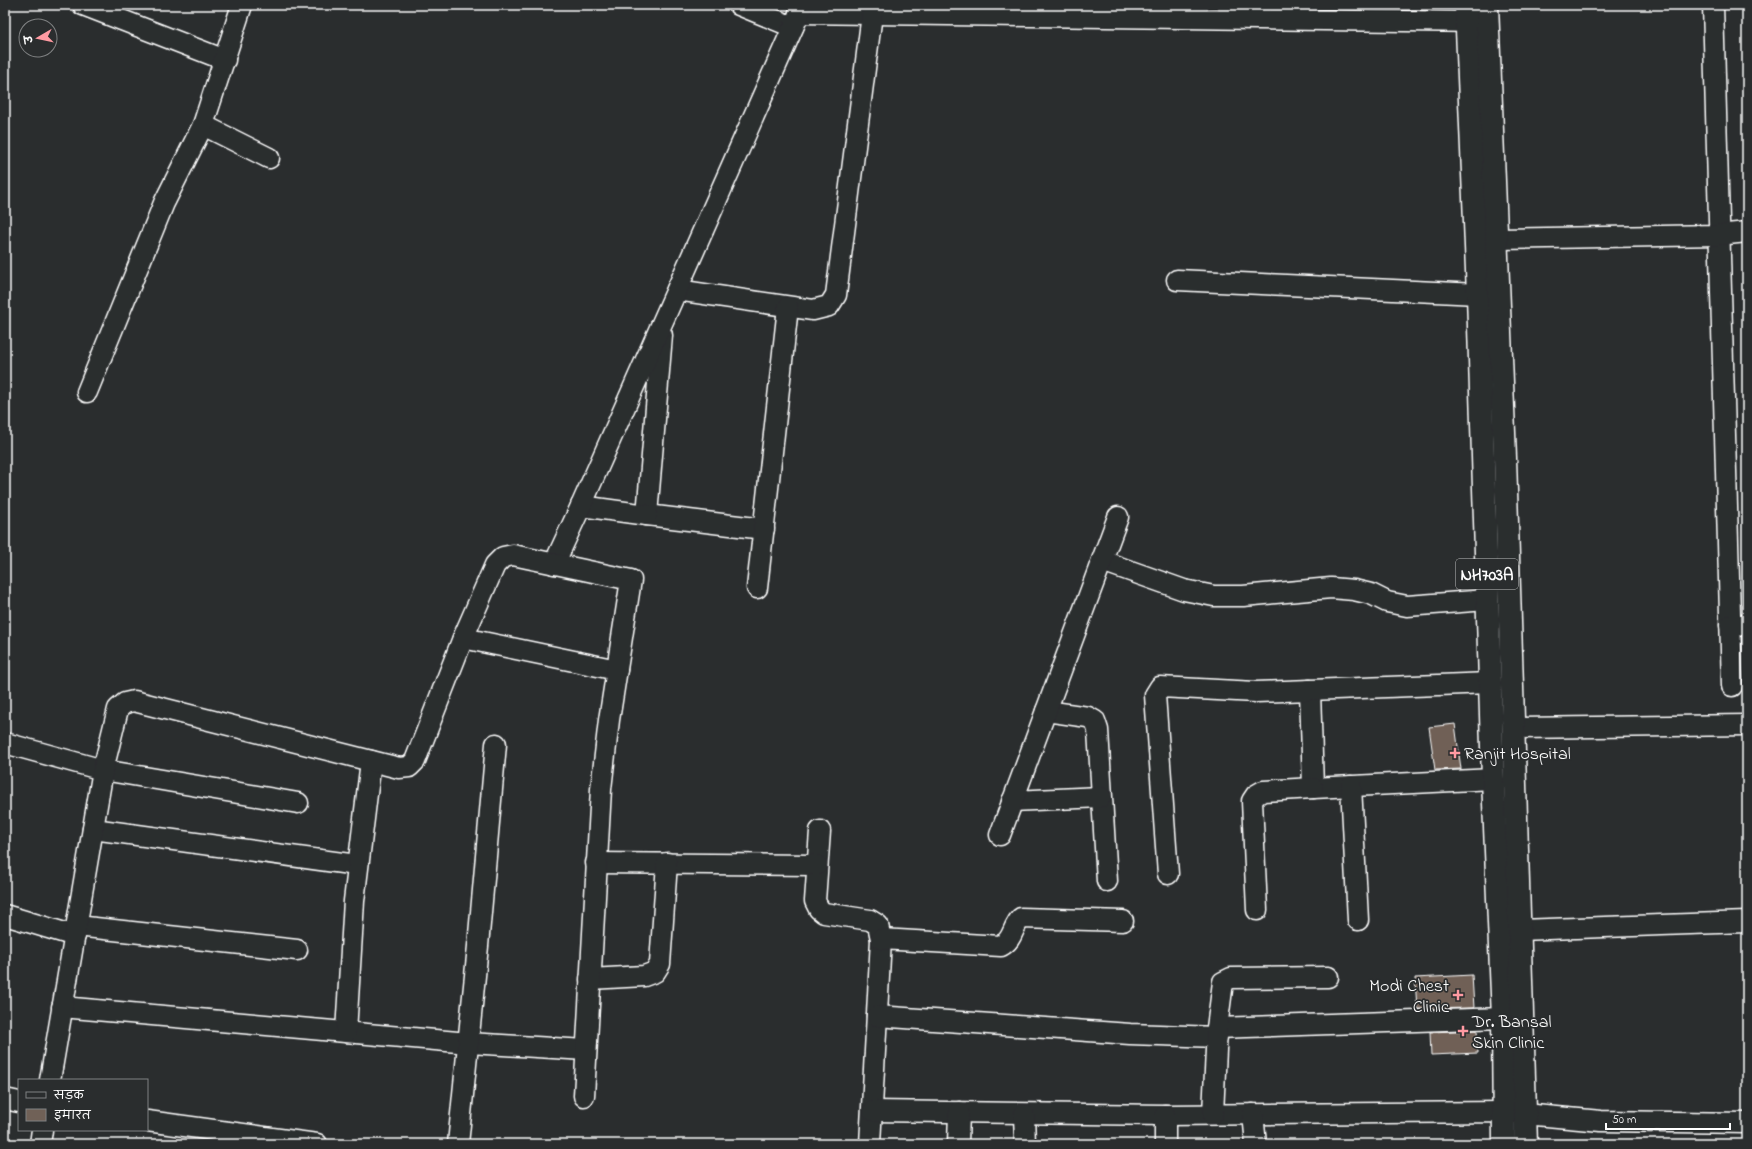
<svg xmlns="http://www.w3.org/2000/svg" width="1752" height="1149" font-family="'Indie Flower','Playpen Sans Deva',sans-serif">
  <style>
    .building { fill: #706157; stroke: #fff }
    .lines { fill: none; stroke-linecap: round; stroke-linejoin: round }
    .minor-casing { stroke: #fff; stroke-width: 23 }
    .highway-casing { stroke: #fff; stroke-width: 25 }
    .minor { stroke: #2a2d2e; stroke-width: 20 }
    .highway { stroke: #2a2d2e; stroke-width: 22 }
    .poi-dot { fill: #ff9aa2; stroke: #2a2d2e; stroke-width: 1.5 }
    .labels { text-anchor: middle; stroke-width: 3.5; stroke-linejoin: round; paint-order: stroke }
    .shield { fill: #2a2d2e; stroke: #bfc0c0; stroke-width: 1 }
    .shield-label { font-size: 17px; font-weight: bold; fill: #fff }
    .poi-label { font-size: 18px; fill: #fff; stroke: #2a2d2e; text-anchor: start }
  </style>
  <rect width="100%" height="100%" fill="#2a2d2e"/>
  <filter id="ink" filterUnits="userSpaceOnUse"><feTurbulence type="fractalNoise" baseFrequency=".025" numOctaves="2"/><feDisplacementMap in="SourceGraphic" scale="8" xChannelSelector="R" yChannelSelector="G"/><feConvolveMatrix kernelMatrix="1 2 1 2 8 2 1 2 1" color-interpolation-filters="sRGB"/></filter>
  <g filter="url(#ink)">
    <!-- building -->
    <g class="building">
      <path d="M1455,724L1461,769L1435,770L1429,727Z"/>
      <path d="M1472,975L1474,1008L1417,1009L1415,978Z"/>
      <path d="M1477,1030L1478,1053L1431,1055L1430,1032Z"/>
    </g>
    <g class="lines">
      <defs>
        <g id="minor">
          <path d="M83,5L225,60"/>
          <path d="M739,5L793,27"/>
          <path d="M1713,5L1732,686"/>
          <path d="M799,13L1483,22"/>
          <path d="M203,125L269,158"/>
          <path d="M1497,239L1718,235L1747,232"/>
          <path d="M1177,280L1478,294"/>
          <path d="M677,290L813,310L829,306L836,295L872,14"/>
          <path d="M662,335L647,515L764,529"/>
          <path d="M87,392L164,203L203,125L242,5"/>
          <path d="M581,506L647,515"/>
          <path d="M1102,561L1184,590L1214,596H1243L1331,588L1354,590L1371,594L1387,602L1407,606L1487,600"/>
          <path d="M554,564L581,506L803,5"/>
          <path d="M757,588L788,307"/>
          <path d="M1730,625H1747"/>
          <path d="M463,638L617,670"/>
          <path d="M1310,690L1313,788L1493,779"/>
          <path d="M1046,711L1088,717L1095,721L1098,730L1107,881"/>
          <path d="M1513,728L1747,725"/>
          <path d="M5,743L103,770L298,803"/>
          <path d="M1351,786L1358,920"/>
          <path d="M1012,801L1101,797"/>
          <path d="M93,829L357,865"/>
          <path d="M820,831L815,901L819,909L824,913L870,920L878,925L881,939L870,1144"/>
          <path d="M1000,835L1118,517"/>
          <path d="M596,863L817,865"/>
          <path d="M1168,874L1155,695L1160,687L1256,692L1490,683"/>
          <path d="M1257,910L1252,801L1256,795L1263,791L1313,788"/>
          <path d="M5,915L75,936"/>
          <path d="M77,926L297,950"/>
          <path d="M1519,930L1747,922"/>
          <path d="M881,939L1001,946C1014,939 1012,927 1021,918L1123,921"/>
          <path d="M590,979L644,976L655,972L660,964L667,863"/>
          <path d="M62,1007L469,1043L586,1050"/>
          <path d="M877,1016L1130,1034L1217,1037"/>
          <path d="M1217,1028L1503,1018"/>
          <path d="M346,1032L354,901L371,761"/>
          <path d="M50,1080L103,770L118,709L125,703L134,701L399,768L409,767L415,761L463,638L495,565L503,557L513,555L631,580L609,720L601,789L584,1096"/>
          <path d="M5,1099L19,1102"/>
          <path d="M873,1111L1165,1115L1503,1112L1601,1121L1747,1123"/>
          <path d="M1024,1114L1025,1144"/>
          <path d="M1213,1114L1217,1028L1223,982L1231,978L1328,977"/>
          <path d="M1253,1114L1256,1144"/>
          <path d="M147,1121L317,1144"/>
          <path d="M40,1144L42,1130"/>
          <path d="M458,1144L478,946L496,744"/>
          <path d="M958,1144L959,1112"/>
          <path d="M1165,1144V1115"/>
        </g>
        <g id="highway">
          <path d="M1466,5L1478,294L1493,779L1503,1018L1504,1144"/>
          <path d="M1487,5L1505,458L1526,1144"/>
        </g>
      </defs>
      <!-- minor casing -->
      <use href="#minor" class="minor-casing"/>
      <!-- highway casing -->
      <use href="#highway" class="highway-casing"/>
      <!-- minor -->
      <use href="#minor" class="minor"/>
      <!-- highway -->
      <use href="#highway" class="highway"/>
    </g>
  </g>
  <!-- markers -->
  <g class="poi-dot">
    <path d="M1453 747h4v4h4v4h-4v4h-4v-4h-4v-4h4z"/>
    <path d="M1456 989h4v4h4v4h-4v4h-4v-4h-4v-4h4z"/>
    <path d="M1461 1025h4v4h4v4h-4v4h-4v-4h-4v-4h4z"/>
  </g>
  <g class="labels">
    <!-- shield labels -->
    <rect class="shield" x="1456" y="559" width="62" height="30" rx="3"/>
    <g class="shield-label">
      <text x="1487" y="580">NH703A</text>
    </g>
    <!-- poi labels -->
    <g class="poi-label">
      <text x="1464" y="759">Ranjit Hospital</text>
      <text x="1449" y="991" text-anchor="end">Modi Chest<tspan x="1449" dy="21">Clinic</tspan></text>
      <text x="1472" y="1027">Dr. Bansal<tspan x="1472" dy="21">Skin Clinic</tspan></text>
    </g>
  </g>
  <!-- margin -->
  <rect width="1752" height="1149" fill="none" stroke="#2a2d2e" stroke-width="20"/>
  <rect x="10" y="10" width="1732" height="1129" fill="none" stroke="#fff" stroke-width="1.5" filter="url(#ink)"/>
  <!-- legend -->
  <rect x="18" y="1079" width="130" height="52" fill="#2a2d2e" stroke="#7f8182"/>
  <rect x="26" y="1092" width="20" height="6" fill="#2a2d2e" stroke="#7f8182"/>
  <text x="54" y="1099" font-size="12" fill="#ffffff">सड़क</text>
  <rect x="26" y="1109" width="20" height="12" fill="#706157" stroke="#7f8182"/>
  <text x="54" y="1119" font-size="12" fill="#ffffff">इमारत</text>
  <!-- north arrow -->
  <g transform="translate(38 38) rotate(261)"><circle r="19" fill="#2a2d2e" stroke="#7f8182"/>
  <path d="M0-3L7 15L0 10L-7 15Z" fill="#ff9aa2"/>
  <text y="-6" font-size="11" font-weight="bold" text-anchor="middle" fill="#ffffff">उ</text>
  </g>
  <!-- scale -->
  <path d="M1606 1123v6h124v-6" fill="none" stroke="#ffffff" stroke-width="2"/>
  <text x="1612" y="1123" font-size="12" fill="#ffffff" stroke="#2a2d2e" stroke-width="3" paint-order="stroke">50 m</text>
</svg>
